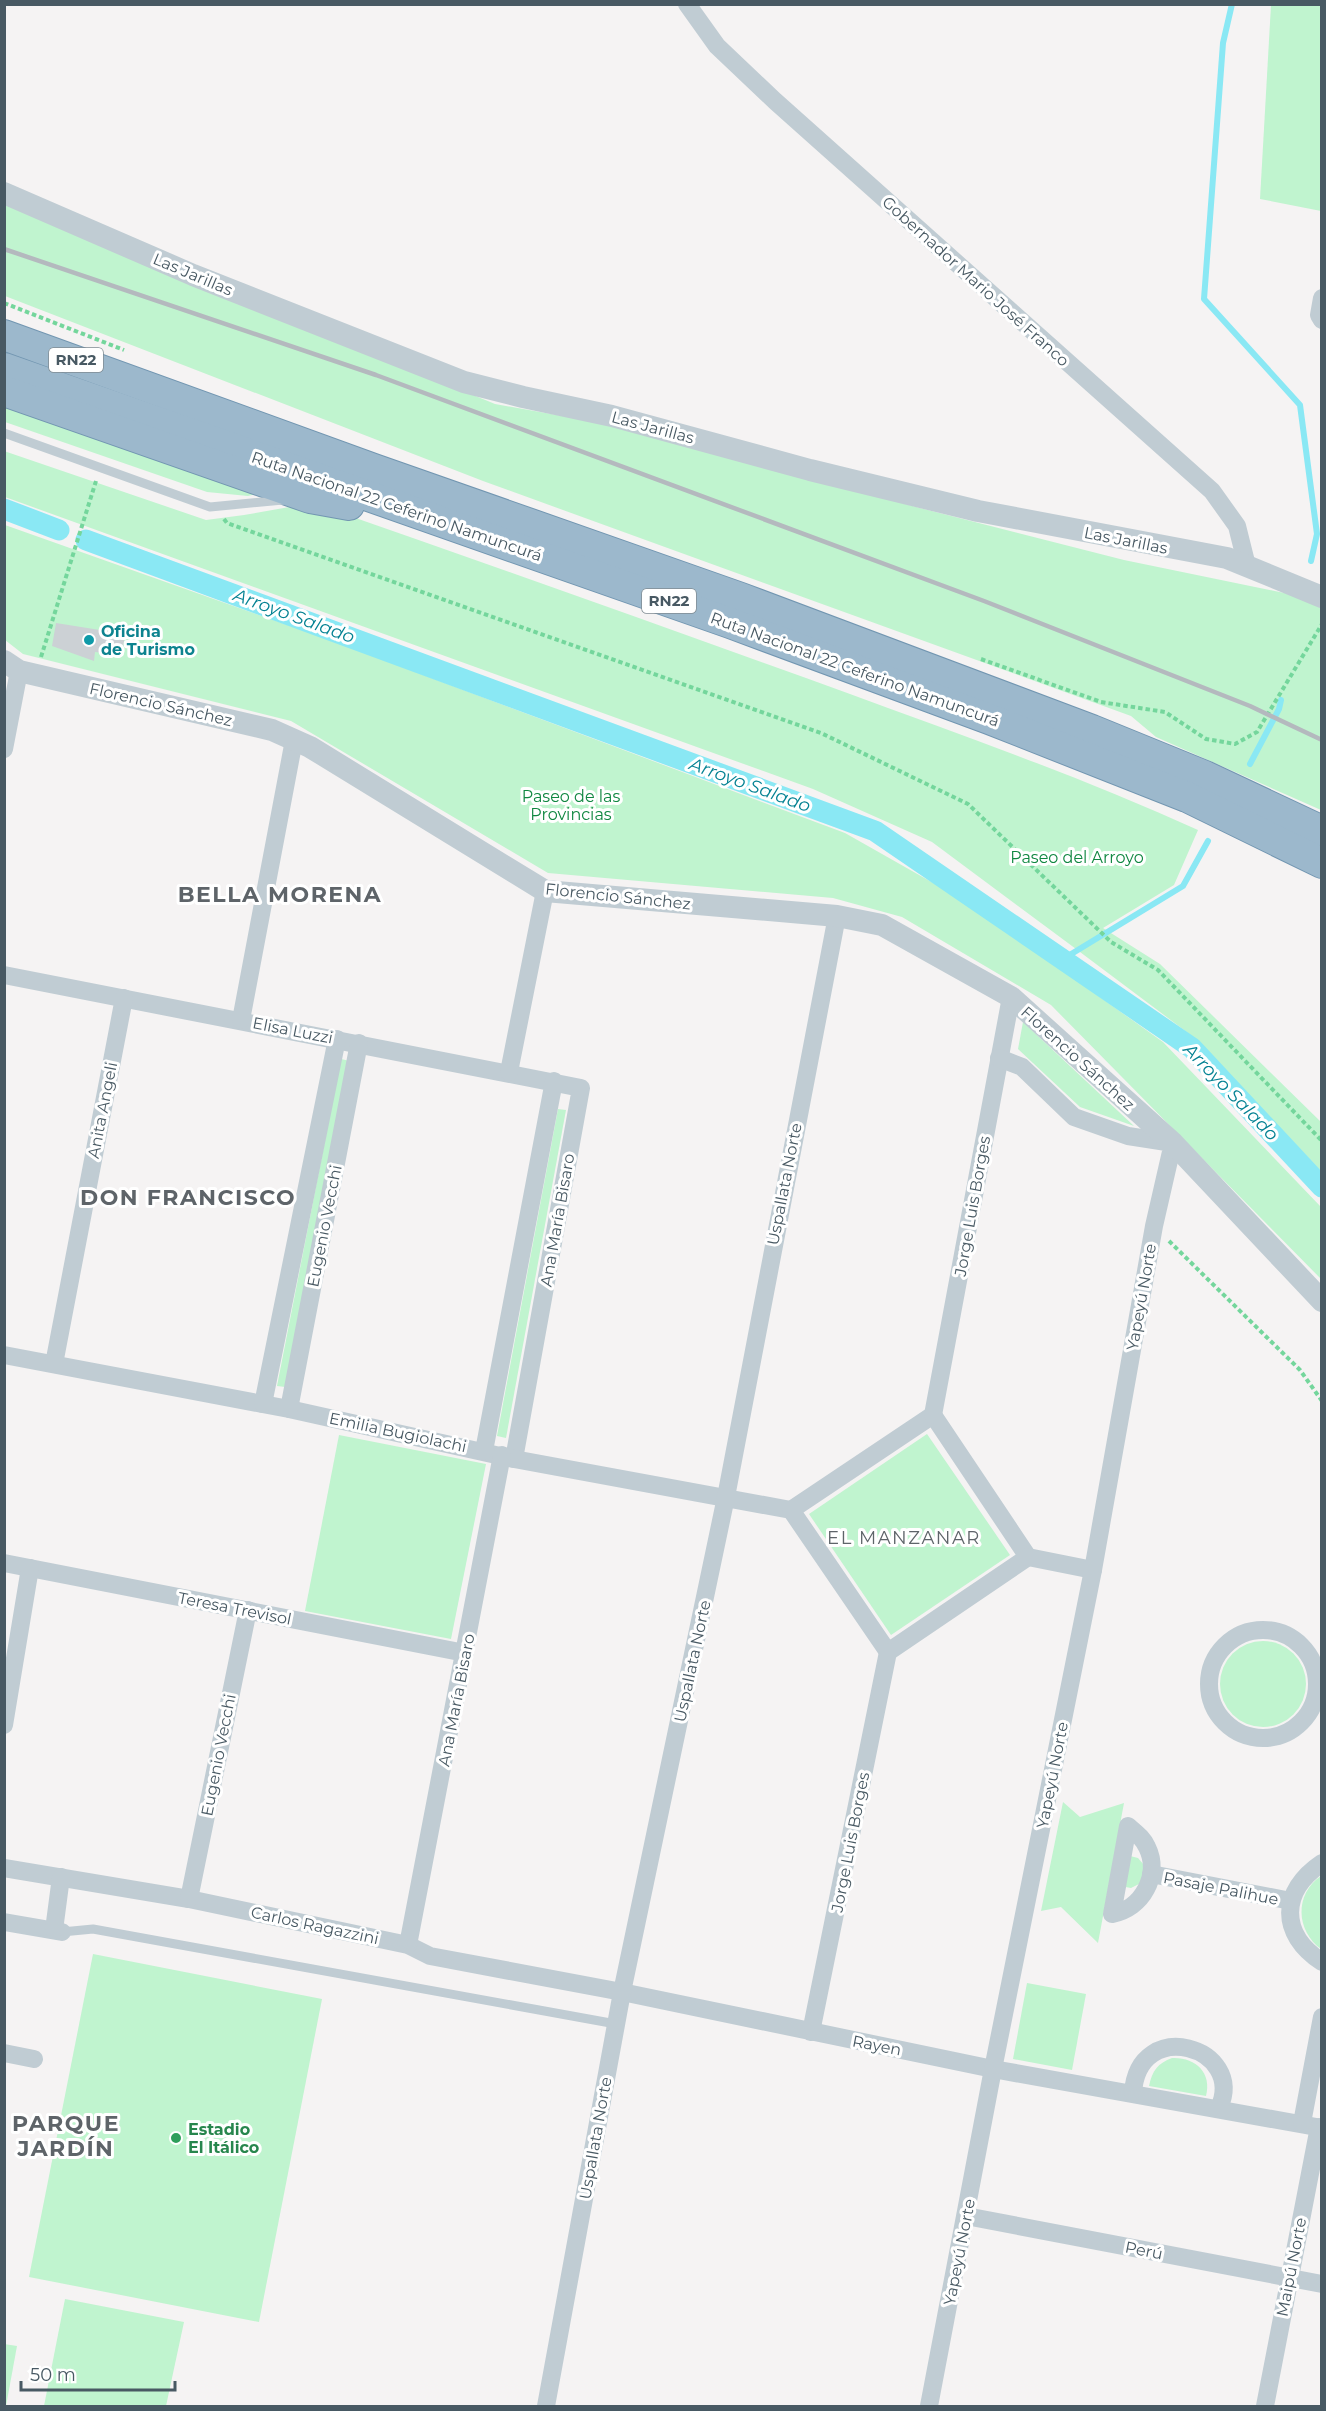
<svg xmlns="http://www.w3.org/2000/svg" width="1326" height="2411" font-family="Montserrat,sans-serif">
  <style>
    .green { fill: #c0f4cf }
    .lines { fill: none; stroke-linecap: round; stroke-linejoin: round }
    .stream { stroke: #8ae8f4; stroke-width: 6 }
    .canal { stroke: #8ae8f4; stroke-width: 21 }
    .building { fill: #ccd1d5 }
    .trunk-casing { stroke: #7296b1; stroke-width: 32 }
    .path { stroke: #74d69c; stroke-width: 4; stroke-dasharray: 4.5 3; stroke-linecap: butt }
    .service { stroke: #c0ccd3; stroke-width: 9 }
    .minor { stroke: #c0ccd3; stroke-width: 18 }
    .tertiary { stroke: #c0ccd3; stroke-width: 22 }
    .trunk { stroke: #9cb8cc; stroke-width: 30 }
    .rail { stroke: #b4b9be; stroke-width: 4.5 }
    .culture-dot { fill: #0f9aa8; stroke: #fff; stroke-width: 2 }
    .leisure-dot { fill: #2e9e5b; stroke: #fff; stroke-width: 2 }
    .labels { text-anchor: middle; stroke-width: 6; stroke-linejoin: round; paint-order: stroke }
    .shield { fill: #fff; stroke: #7f8b92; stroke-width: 1.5 }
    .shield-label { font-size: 15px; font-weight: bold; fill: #485963 }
    .street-label { font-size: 16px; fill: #485963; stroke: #fff }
    .culture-label { font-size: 16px; font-weight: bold; fill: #0d838f; stroke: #fff; text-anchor: start }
    .park-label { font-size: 16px; fill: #0f8740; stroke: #fff }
    .leisure-label { font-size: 16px; font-weight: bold; fill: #27864d; stroke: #fff; text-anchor: start }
    .water-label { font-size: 18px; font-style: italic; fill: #048293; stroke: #fff }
    .neighbourhood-label { font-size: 18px; letter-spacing: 1.5px; fill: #5e6469; stroke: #fff }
    .district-label { font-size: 22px; font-weight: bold; letter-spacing: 1.5px; fill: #5e6469; stroke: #fff }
  </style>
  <rect width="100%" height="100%" fill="#f5f3f3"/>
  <!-- green -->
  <g class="green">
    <path d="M1271,5H1321V211L1260,199Z"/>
    <path d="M4,202L495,404L624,427L920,508L1124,560L1294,595L1321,608V810L1156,737L1131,716L483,481L5,296Z"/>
    <path d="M5,399L268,491L248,496L207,492L5,422Z"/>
    <path d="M4,451L206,520L244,515L295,506L327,508C502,569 676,631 850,694C967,737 1084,778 1198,830L1174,885L1103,928L1160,964L1321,1122V1171L1196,1039L1072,946L932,842L813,789L5,497Z"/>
    <path d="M5,525L341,644L845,833L965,901L1163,1042L1321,1207V1279L1051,1005L902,917L833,898L548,873L291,721L23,654L5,640Z"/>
    <path d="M1023,1022L1134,1126L1080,1107L1018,1049Z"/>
    <path d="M341,1059L350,1061L285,1387L277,1386Z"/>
    <path d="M558,1109L566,1110L506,1438L497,1436Z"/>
    <path d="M927,1434L1010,1555L891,1635L809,1514Z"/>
    <path d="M339,1435L486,1464L451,1639L305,1611Z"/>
    <circle cx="1263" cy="1684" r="43"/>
    <path d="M1063,1802L1080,1817L1124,1803L1098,1943L1061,1907L1041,1911Z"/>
    <path d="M1126,1855L1138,1858L1144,1865L1141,1883L1131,1888L1120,1886Z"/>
    <path d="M1321,1876V1949C1296,1931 1294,1894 1321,1876Z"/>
    <path d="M93,1954L322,1999L259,2322L29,2277Z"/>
    <path d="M1027,1983L1086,1994L1072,2070L1013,2059Z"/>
    <path d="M1172,2058C1195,2057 1212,2072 1206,2096L1149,2086C1152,2071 1158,2063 1172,2058Z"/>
    <path d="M65,2299L184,2322L166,2406H44Z"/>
    <path d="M4,2344L17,2346L6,2406H4Z"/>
  </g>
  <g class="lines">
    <!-- stream -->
    <g class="stream">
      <path d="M1232,4L1223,43L1204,299L1300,405L1317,534L1311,561"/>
      <path d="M1250,764L1279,709L1281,700"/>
      <path d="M1063,959L1183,886L1208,841"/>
    </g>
    <!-- canal -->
    <g class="canal">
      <path d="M4,509L59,530"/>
      <path d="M86,540L875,831L1192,1048L1322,1187"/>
    </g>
  </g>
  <!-- building -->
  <path class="building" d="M56,623L125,634L122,655L95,652L94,661L52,646Z"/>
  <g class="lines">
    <defs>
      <g id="trunk">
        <path d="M4,335L374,469L741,598L1092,730L1205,776L1322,831"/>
        <path d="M4,368L730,623L989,719L1187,797L1322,863"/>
        <path d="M4,391L310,498L349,505"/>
      </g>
    </defs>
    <!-- trunk casing -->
    <use href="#trunk" class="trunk-casing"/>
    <!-- path -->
    <g class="path">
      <path d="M4,303L124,350"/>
      <path d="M224,519L227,523L821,733L968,804L1111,942L1158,970L1322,1141"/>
      <path d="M41,657L96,481"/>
      <path d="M981,659L1101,702L1165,712L1206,739L1235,744L1257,732L1322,624"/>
      <path d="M1169,1241L1300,1370L1322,1401"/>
    </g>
    <!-- service -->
    <g class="service">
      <path d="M4,433L210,507L283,500"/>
      <path d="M62,1932L93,1929L616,2024"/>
    </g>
    <!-- minor -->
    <g class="minor">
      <path d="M687,4L717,46L775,101L1212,491L1237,526L1247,566"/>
      <path d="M1322,298L1319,315L1322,320"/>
      <path d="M4,749L19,671"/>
      <path d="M4,975L581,1088L514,1459"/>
      <path d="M241,1020L294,740"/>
      <path d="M509,1072L545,891"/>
      <path d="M4,1355L289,1409L514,1459L791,1510"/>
      <path d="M54,1364L124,998"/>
      <path d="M263,1404L337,1039"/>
      <path d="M289,1409L359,1043"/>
      <path d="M933,1415L1028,1557L888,1652L791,1510Z"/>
      <path d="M933,1415L1011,997"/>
      <path d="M484,1451L554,1081"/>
      <path d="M1028,1557L1093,1570"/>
      <path d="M4,1563L465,1653"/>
      <circle cx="1263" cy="1684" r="54"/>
      <path d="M4,1725L30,1568"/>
      <path d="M1128,1826C1136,1833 1143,1838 1147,1847C1161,1875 1142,1909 1112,1914Z"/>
      <path d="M1322,1863C1280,1891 1279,1934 1322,1962"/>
      <path d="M4,1868L189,1899L408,1945L430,1956L622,1992L993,2069L1322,2128"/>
      <path d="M1151,1874L1291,1901"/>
      <path d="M189,1899L248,1610"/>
      <path d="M4,1922L62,1932"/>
      <path d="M54,1930L61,1877"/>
      <path d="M408,1945L502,1455"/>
      <path d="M811,2032L888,1652"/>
      <path d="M4,2053L34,2059"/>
      <path d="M1133,2093C1138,2015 1247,2047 1219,2108"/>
      <path d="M1302,2123L1322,2017"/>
      <path d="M966,2216L1322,2284"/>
      <path d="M546,2406L622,1992L726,1497L837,916"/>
      <path d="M929,2406L993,2069L1093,1570L1154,1226L1173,1143L1128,1136L1074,1117L1022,1067L999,1058"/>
      <path d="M1265,2406L1319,2127"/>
    </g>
    <!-- tertiary -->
    <g class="tertiary">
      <path d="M4,193L193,275L464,382L523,397L612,416L810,470L978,511L1227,558L1322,597"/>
      <path d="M4,661L19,671L272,730L310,747L545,891L837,916L882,925L1011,997L1173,1143L1322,1301"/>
    </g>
    <!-- trunk -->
    <use href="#trunk" class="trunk"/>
    <!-- rail -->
    <path class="rail" d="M4,249L376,375L984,601L1250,706L1322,740"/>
  </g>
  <!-- markers -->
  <circle class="culture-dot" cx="89" cy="640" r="6"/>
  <circle class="leisure-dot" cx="176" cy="2138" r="6"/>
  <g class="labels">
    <!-- shield labels -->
    <g class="shield">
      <rect x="49" y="348" width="54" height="24" rx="4.5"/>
      <rect x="642" y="589" width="54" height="24" rx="4.5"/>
    </g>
    <g class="shield-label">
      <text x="76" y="365">RN22</text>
      <text x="669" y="606">RN22</text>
    </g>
    <!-- street labels -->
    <g class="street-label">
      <text transform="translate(193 274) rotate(23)" y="6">Las Jarillas</text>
      <text transform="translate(976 281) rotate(42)" y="6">Gobernador Mario José Franco</text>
      <text transform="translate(653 427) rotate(15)" y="6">Las Jarillas</text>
      <text transform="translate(397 506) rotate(19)" y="6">Ruta Nacional 22 Ceferino Namuncurá</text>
      <text transform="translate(1126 540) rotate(11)" y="6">Las Jarillas</text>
      <text transform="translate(855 669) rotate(20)" y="6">Ruta Nacional 22 Ceferino Namuncurá</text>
      <text transform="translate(161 704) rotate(13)" y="6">Florencio Sánchez</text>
      <text transform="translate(618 896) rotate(6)" y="6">Florencio Sánchez</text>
      <text transform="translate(293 1030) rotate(11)" y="6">Elisa Luzzi</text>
      <text transform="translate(1078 1058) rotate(42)" y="6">Florencio Sánchez</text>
      <text transform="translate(102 1110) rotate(-79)" y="6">Anita Angeli</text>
      <text transform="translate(784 1184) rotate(-79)" y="6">Uspallata Norte</text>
      <text transform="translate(972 1206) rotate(-80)" y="6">Jorge Luis Borges</text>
      <text transform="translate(557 1220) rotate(-80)" y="6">Ana María Bisaro</text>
      <text transform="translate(324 1226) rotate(-79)" y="6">Eugenio Vecchi</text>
      <text transform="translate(1141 1297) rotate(-80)" y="6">Yapeyú Norte</text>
      <text transform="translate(398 1432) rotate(12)" y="6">Emilia Bugiolachi</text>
      <text transform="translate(235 1608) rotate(11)" y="6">Teresa Trevisol</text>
      <text transform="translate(692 1661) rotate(-78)" y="6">Uspallata Norte</text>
      <text transform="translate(456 1700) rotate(-79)" y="6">Ana María Bisaro</text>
      <text transform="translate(218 1755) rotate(-79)" y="6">Eugenio Vecchi</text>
      <text transform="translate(1052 1775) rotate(-79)" y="6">Yapeyú Norte</text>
      <text transform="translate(850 1842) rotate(-79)" y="6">Jorge Luis Borges</text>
      <text transform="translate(1221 1888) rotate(11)" y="6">Pasaje Palihue</text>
      <text transform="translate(315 1925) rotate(12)" y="6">Carlos Ragazzini</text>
      <text transform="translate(877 2045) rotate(11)" y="6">Rayen</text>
      <text transform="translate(595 2138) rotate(-80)" y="6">Uspallata Norte</text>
      <text transform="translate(1144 2250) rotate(11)" y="6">Perú</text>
      <text transform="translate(959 2252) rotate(-79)" y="6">Yapeyú Norte</text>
      <text transform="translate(1291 2267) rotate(-79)" y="6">Maipú Norte</text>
    </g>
    <!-- culture labels -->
    <g class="culture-label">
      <text x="101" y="637">Oficina<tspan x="101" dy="18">de Turismo</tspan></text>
    </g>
    <!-- park labels -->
    <g class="park-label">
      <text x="571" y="802">Paseo de las<tspan x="571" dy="18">Provincias</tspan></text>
      <text x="1077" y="863">Paseo del Arroyo</text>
    </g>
    <!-- leisure labels -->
    <g class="leisure-label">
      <text x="188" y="2135">Estadio<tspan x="188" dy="18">El Itálico</tspan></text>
    </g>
    <!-- water labels -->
    <g class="water-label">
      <text transform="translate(294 616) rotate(20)" y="6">Arroyo Salado</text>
      <text transform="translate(750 785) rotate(20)" y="6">Arroyo Salado</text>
      <text transform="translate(1231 1092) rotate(46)" y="6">Arroyo Salado</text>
    </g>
    <!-- neighbourhood labels -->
    <g class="neighbourhood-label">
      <text x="904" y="1544">EL MANZANAR</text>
    </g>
    <!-- district labels -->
    <g class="district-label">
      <text x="280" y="902">BELLA MORENA</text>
      <text x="188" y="1205">DON FRANCISCO</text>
      <text x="66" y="2131">PARQUE<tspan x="66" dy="25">JARDÍN</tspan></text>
    </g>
  </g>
  <!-- border -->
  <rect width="1326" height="2411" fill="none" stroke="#485963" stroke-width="12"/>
  <!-- scale -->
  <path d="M21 2381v9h154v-9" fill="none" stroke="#485963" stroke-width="3"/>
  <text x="30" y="2381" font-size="18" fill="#485963" stroke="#ffffff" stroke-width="4.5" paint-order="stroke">50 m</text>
</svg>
